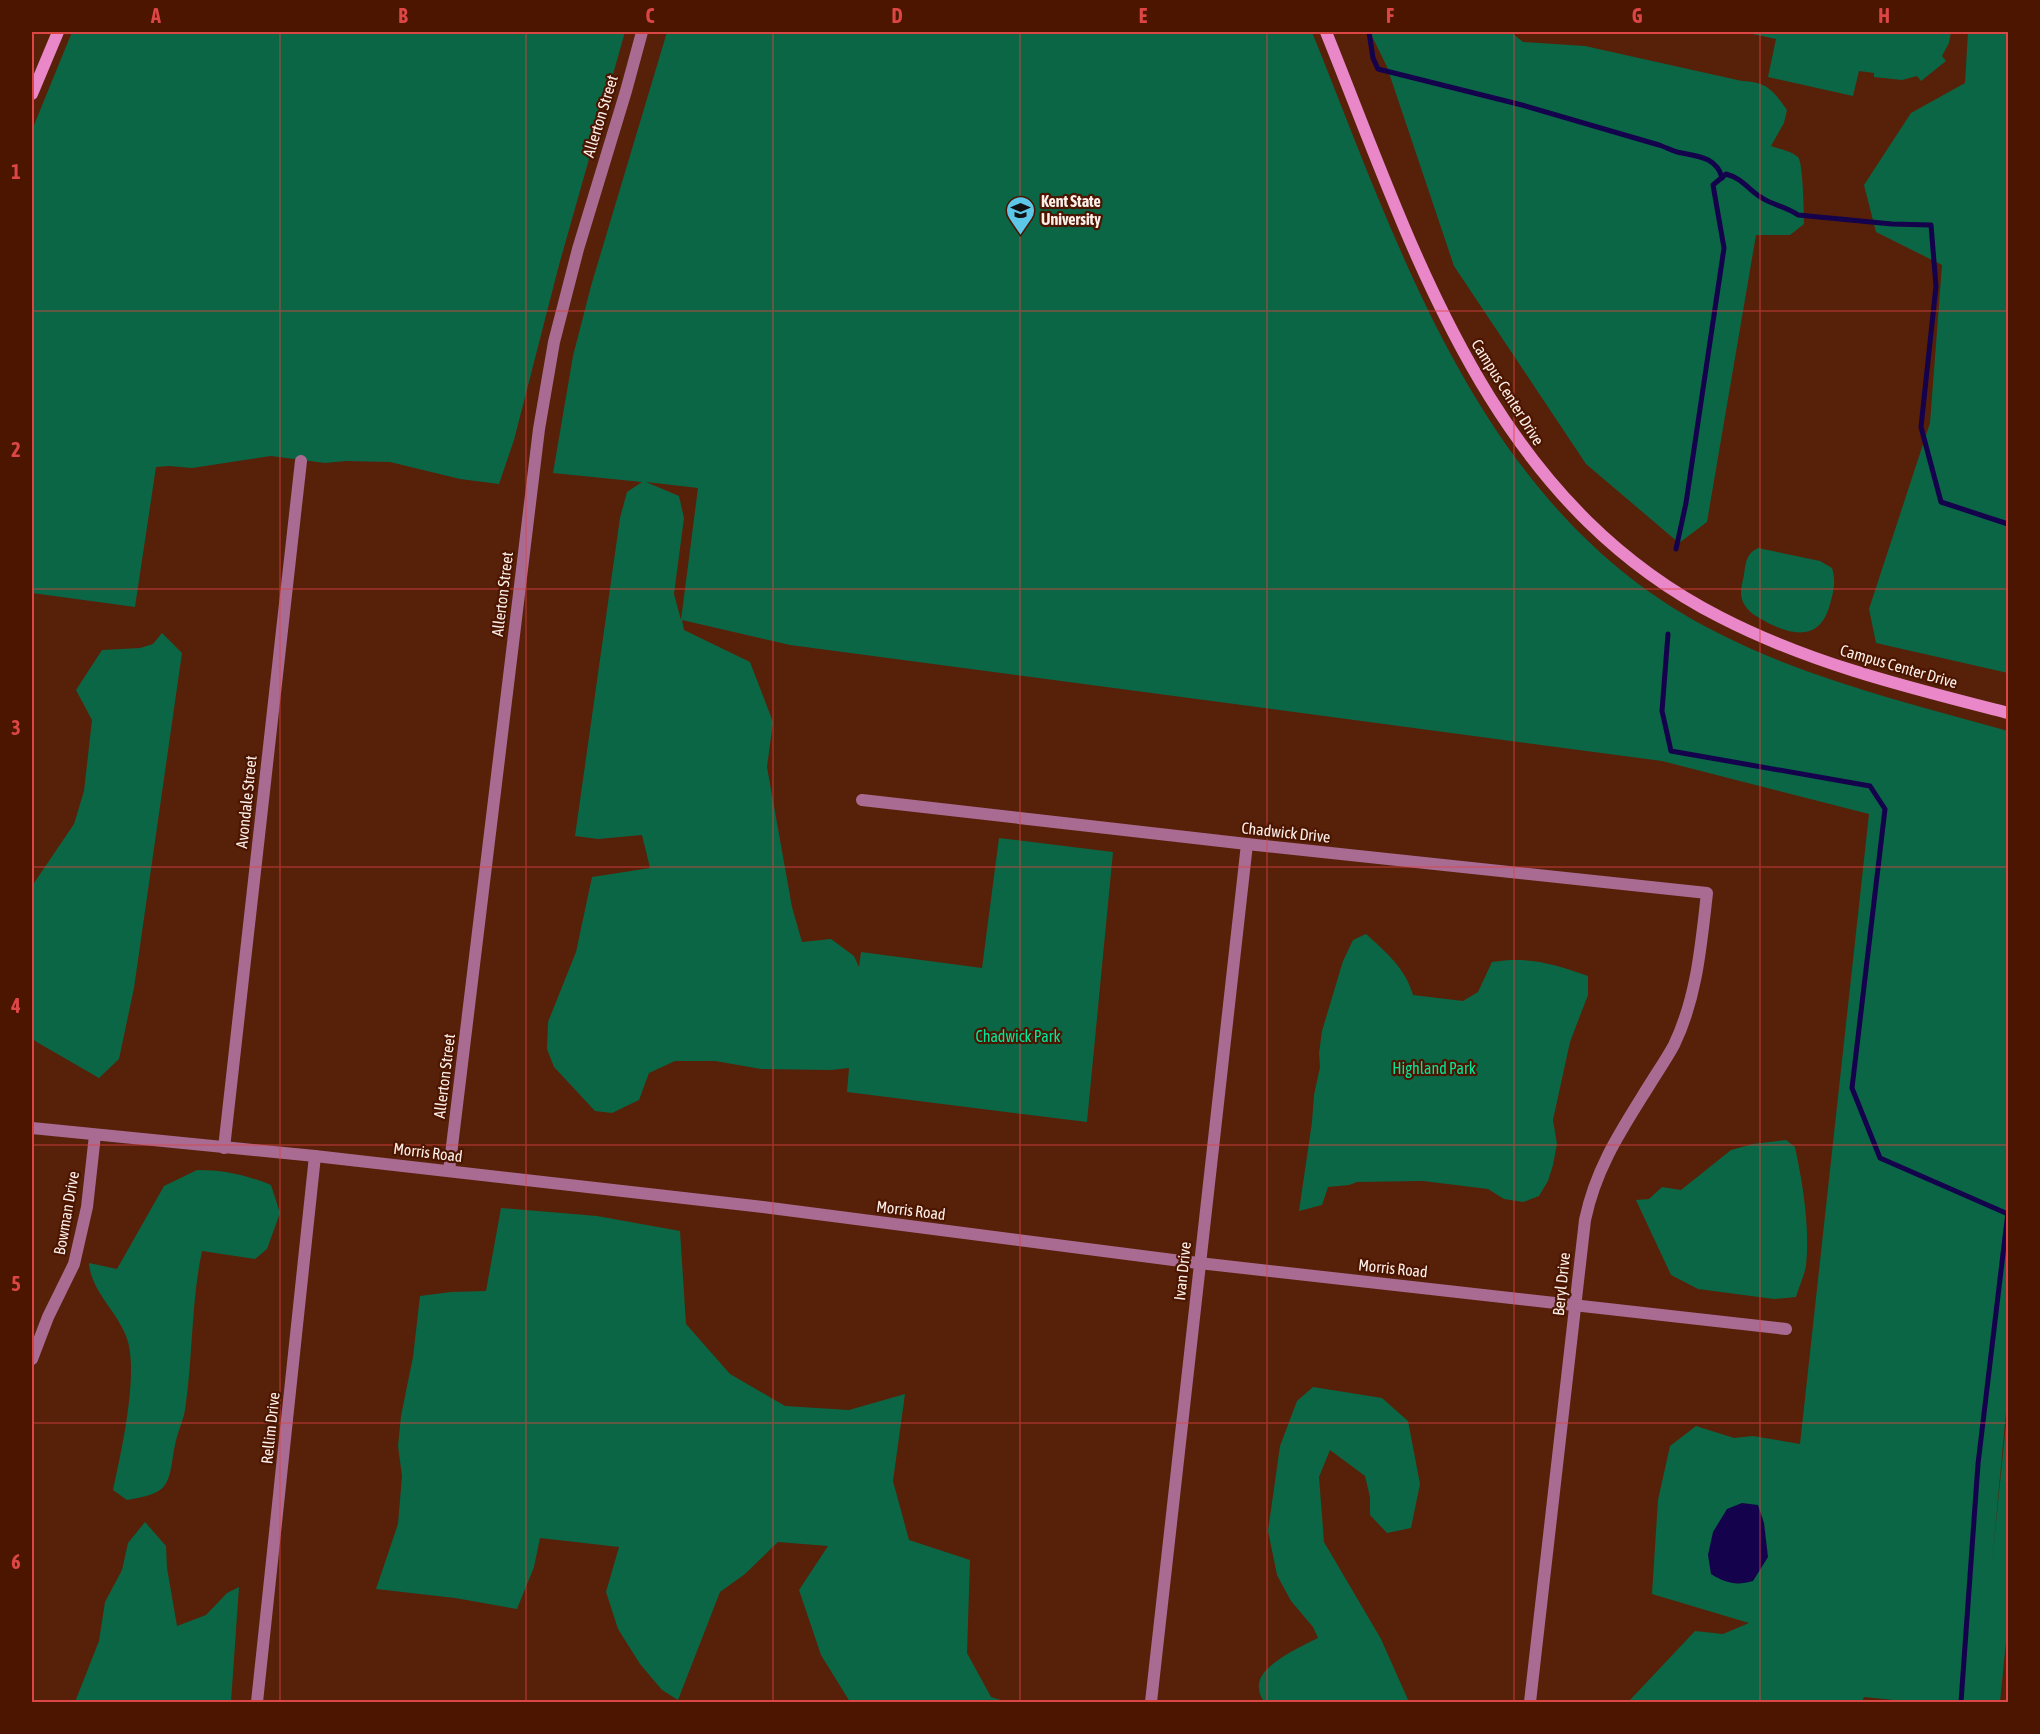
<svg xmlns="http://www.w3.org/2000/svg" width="2040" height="1734" font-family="'Asap Condensed',sans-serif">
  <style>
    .green { fill: #0b6645; fill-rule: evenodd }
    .water { fill: #15024c }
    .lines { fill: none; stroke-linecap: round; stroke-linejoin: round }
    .stream { stroke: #15024c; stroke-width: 5 }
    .street { stroke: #a96b92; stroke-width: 12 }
    .secondary { stroke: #ea87c8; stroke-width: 12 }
    .grid { fill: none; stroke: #dc4645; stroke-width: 1.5; stroke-opacity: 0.55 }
    .labels { text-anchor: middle; stroke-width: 4.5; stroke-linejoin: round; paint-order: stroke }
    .street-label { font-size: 16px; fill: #fceee8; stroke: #4b1500 }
    .poi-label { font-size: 16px; font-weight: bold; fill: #fceee8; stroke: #4b1500; text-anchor: start }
    .park-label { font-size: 16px; fill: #00e69d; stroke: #4b1500 }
    .neatline { fill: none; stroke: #dc4645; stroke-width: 2 }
    .grid-label { font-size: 20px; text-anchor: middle; font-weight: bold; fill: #dc4645 }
  </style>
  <rect width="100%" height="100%" fill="#572009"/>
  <!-- green -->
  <g class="green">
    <path d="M72,32H625L559,265L514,440L499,484L460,479L390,462L346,461L325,463L271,456L192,468L169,466L156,467L135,607L32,593V130Z"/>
    <path d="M667,32H1312C1403,258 1484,516 1718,633C1810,680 1910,703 2008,731V1391L1992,1563L2008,1403V1622L2000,1702H1913L1864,1697L1862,1702H1635L1630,1700L1695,1631L1723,1634L1749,1623L1652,1594L1658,1500L1670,1446L1696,1426L1734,1438L1753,1436L1800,1444L1869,814L1662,761L790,645L682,620L684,630L750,662L773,722L767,767L792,907L802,942L831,939L854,956L859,967L861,952L982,968L999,838L1113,852L1087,1122L847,1092L849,1068L831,1070L761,1069L715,1061H675L649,1073L639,1100L612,1113L595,1111L554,1067L547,1049L548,1022L576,952L592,877L650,868L642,835L598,839L575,836L620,518L627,492L642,482L553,473L573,356L591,286ZM646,482L698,488L681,620L674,594L684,518L679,496Z"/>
    <path d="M1370,32H1511L1523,42L1585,46L1742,81C1767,82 1773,90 1787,110L1784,123L1771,146C1779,149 1791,151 1798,157C1803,162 1804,213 1804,224L1790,235H1756L1707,522L1679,543L1586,464L1454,266L1387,67Z"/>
    <path d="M1743,32H1951L1949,43L1942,56L1946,61L1921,81L1917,76L1902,80L1874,77V73L1859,71L1853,96L1768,77L1776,39Z"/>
    <path d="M1968,32H2008V673L1876,643L1869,609L1930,423L1942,265L1876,232L1864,185L1911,113L1965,83Z"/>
    <path d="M1758,548L1820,561L1832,568C1836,581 1834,590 1830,604C1821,639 1796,637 1768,623C1758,617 1748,613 1743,602C1739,593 1742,584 1744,575C1746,562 1746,554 1758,548Z"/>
    <path d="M162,633L182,653L134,988L119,1059L99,1078L35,1041L32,1035V886L74,824L84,791L92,720L76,690L102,650L140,648L153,644Z"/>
    <path d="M1366,934C1386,952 1406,969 1413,995L1463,1001L1478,992L1492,962C1529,956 1554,964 1588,976V995L1570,1042L1553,1120L1557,1144L1553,1165L1548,1181L1539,1196L1523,1202L1504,1199L1488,1189L1423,1181L1357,1182L1349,1185L1328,1187L1322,1205L1299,1211L1312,1122L1314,1095L1320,1067L1319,1053L1322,1031L1343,961L1353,940Z"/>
    <path d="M1786,1140L1795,1147C1803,1185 1810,1227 1806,1266C1804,1276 1799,1287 1796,1297L1774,1299L1698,1289L1671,1275L1636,1200L1649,1199L1662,1187L1681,1190L1731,1150L1753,1144Z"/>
    <path d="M197,1170C224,1170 246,1175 271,1185L280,1213L267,1249L255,1259L202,1251C191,1303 193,1357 185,1410C183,1422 177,1433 175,1445C172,1458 172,1474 165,1485C157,1496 140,1497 127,1500L113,1490C121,1453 140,1370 126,1336C116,1310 91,1291 89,1263L117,1269L164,1186Z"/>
    <path d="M501,1208L597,1216L680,1231L686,1324L730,1374L785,1406L849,1410L905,1394L893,1481L909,1540L970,1560L967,1653L991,1697L1007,1702H850L821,1655L799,1590L828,1546L778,1542L745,1574L720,1592L678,1700L662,1690L640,1664L618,1629L606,1592L619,1547L540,1538L534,1567L517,1609L455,1598L376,1589L398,1524L402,1476L398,1446L401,1416L413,1357L420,1296L451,1292L486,1291Z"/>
    <path d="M1313,1387L1382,1398L1408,1421L1420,1484L1411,1528L1387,1533L1370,1515V1497L1365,1476L1330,1450L1319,1477L1324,1542L1381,1639L1409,1702H1264C1261,1697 1258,1691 1259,1684C1260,1665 1302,1646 1318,1638L1313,1627L1291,1601L1277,1575L1268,1531L1280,1446L1297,1401Z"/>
    <path d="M145,1522L166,1546L167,1568L177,1626L206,1615L227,1593L239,1587L231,1702H75L99,1641L105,1602L122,1570L128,1543Z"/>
  </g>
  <!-- water -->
  <path class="water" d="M1742,1503L1758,1505L1764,1523L1768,1557L1753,1581C1736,1586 1726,1583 1711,1574L1708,1555L1713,1532L1727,1509Z"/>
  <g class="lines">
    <!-- stream -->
    <g class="stream">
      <path d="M1369,32L1373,58L1378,69L1522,105L1659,145C1665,147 1671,150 1677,152C1695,156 1717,156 1722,178"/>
      <path d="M1676,549L1686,503L1724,248L1713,185L1726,174C1744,179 1747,189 1762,198C1773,205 1787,207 1798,215L1892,224L1931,225L1936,286L1921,427L1941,502L2008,524"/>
      <path d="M1668,634L1662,711L1671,751L1870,786L1885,809L1852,1088L1880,1158L2008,1214"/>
      <path d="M1961,1702L1978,1464L2008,1212"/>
    </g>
    <!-- street -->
    <g class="street">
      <path d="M862,800L1247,844L1707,893C1701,945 1697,997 1674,1045C1667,1058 1658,1071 1650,1084C1622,1129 1596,1167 1585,1220L1530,1702"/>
      <path d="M32,1128L315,1156L763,1207L1181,1261L1786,1329"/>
      <path d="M224,1148L301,461"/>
      <path d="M449,1171L539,429L554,342L578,249L626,91L642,32"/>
      <path d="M32,1359L48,1317L74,1264L87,1207L95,1135"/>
      <path d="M257,1702L315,1156"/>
      <path d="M1151,1702L1247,844"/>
    </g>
    <!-- secondary -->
    <g class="secondary">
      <path d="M1326,32C1416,255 1489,499 1720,617C1811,664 1910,688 2008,713"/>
      <path d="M32,94L58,32"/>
    </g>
  </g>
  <!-- grid -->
  <path class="grid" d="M280,32V1702M526,32V1702M773,32V1702M1020,32V1702M1267,32V1702M1514,32V1702M1760,32V1702M32,311H2008M32,589H2008M32,867H2008M32,1145H2008M32,1423H2008"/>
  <!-- icons -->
  <defs>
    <symbol id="university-pin" viewBox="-11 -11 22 30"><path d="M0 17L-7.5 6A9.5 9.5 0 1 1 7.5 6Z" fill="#5dc7e8" stroke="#4b1500"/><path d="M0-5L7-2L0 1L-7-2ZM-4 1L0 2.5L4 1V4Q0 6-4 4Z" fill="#111"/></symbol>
  </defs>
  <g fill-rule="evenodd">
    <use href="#university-pin" x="1004" y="194" width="33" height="45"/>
  </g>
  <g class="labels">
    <!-- street labels -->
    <g class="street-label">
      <text transform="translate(600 116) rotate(-73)" y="6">Allerton Street</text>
      <text transform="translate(1508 392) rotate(58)" y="6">Campus Center Drive</text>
      <text transform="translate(502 594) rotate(-83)" y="6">Allerton Street</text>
      <text transform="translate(1899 666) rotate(16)" y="6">Campus Center Drive</text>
      <text transform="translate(246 802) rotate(-84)" y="6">Avondale Street</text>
      <text transform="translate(1286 832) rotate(6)" y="6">Chadwick Drive</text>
      <text transform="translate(444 1076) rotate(-83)" y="6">Allerton Street</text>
      <text transform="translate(428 1152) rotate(7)" y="6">Morris Road</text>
      <text transform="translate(911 1210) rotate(7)" y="6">Morris Road</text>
      <text transform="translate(66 1213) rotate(-80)" y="6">Bowman Drive</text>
      <text transform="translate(1393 1268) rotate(6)" y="6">Morris Road</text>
      <text transform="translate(1182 1271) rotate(-84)" y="6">Ivan Drive</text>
      <text transform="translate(1561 1284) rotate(-84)" y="6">Beryl Drive</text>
      <text transform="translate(270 1428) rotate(-84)" y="6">Rellim Drive</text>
    </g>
    <!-- poi labels -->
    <g class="poi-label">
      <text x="1041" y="207">Kent State<tspan x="1041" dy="18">University</tspan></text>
    </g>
    <!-- park labels -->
    <g class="park-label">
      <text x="1018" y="1042">Chadwick Park</text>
      <text x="1434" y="1074">Highland Park</text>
    </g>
  </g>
  <!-- border -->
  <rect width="2040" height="1734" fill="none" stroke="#4b1500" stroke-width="66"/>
  <rect x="33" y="33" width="1974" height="1668" class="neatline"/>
  <g class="grid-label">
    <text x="156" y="23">A</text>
    <text x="403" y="23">B</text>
    <text x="650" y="23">C</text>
    <text x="897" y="23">D</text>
    <text x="1143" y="23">E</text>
    <text x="1390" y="23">F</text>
    <text x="1637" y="23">G</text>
    <text x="1884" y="23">H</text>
    <text x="16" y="179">1</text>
    <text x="16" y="457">2</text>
    <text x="16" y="735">3</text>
    <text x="16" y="1013">4</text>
    <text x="16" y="1291">5</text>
    <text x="16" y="1569">6</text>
  </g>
</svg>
